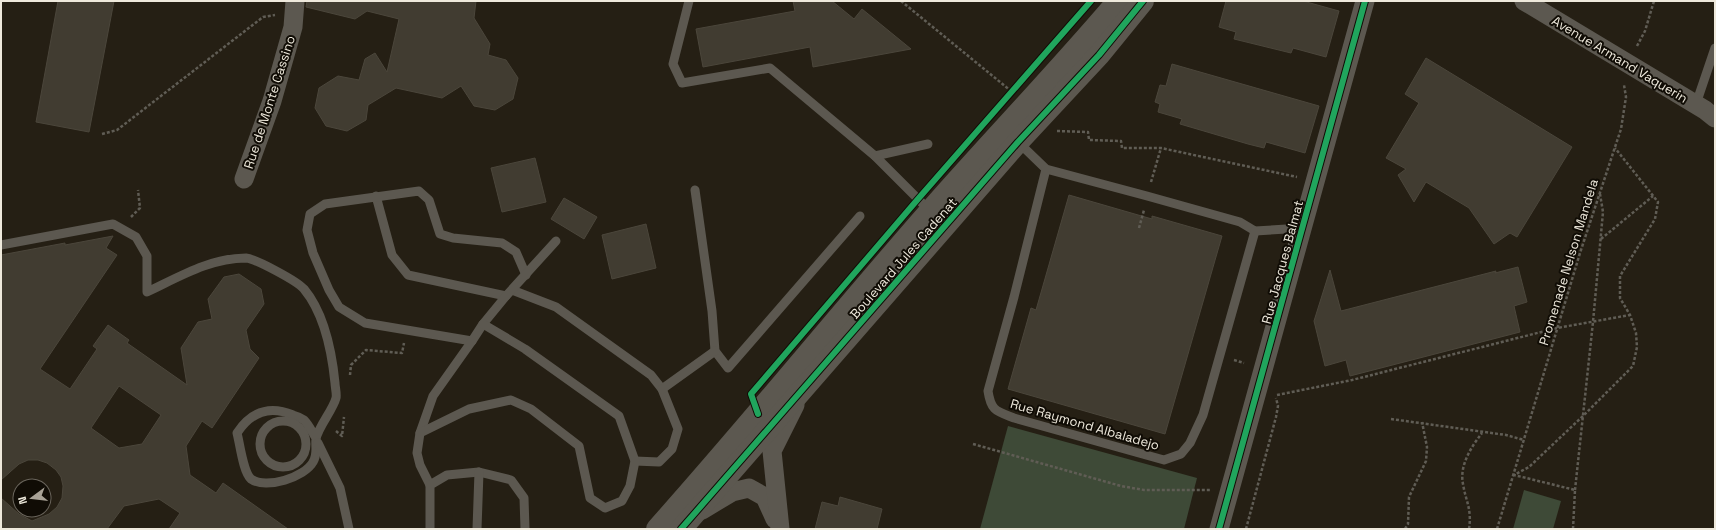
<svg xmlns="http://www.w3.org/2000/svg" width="1716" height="530" font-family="'Space Grotesk',sans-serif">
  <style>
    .green { fill: #3e4a37 }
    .building { fill: #413c31; stroke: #4b463b; fill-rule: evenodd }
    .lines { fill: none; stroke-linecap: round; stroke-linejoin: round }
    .path { stroke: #605d55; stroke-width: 2.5; stroke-dasharray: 3 2; stroke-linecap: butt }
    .service { stroke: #5c5850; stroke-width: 9 }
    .minor { stroke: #5c5850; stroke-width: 19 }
    .tertiary { stroke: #5c5850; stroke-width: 22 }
    .cycleway-casing { stroke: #100c05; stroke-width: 8 }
    .cycleway { stroke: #20a55d; stroke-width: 6 }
    .labels { text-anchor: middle; stroke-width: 4; stroke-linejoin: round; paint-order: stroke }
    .street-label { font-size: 13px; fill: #eee9dc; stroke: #100c05 }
  </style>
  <rect width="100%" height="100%" fill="#251f14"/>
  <!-- green -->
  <g class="green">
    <path d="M1008,426L1197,478L1184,529H980Z"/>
    <path d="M1524,490L1561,501L1553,529H1513Z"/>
  </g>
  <!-- building -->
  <g class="building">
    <path d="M58,1H114L89,132L36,122Z"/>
    <path d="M307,1H476L474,18L490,44L488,55L506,60L518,78L513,99L495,110L474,106L461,86L442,98L396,88L368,105L366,120L347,131L326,126L315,108L319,88L338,76L359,80L365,59L375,53L387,72L399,19L367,11L355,19L306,7Z"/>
    <path d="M793,1H832L854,19L862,9L911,49L813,67L810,47L703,67L696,29L795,11Z"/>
    <path d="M1226,1H1303L1339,11L1326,57L1293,48L1291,53L1234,39L1236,32L1219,27Z"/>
    <path d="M1426,58L1572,147L1517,237L1510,233L1494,244L1469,208L1426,182L1414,202L1398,175L1406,169L1386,158L1419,103L1405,94Z"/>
    <path d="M1172,64L1319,106L1305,153L1266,142L1264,148L1248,144L1180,124L1182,119L1158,112L1160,104L1155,102L1160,85L1166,86Z"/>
    <path d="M535,158L546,202L502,212L491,168Z"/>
    <path d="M1069,195L1152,219V216L1222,236L1165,434L1008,389L1031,308L1036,310Z"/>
    <path d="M564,198L597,217L584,239L551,219Z"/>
    <path d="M646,224L656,268L612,279L602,235Z"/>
    <path d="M113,236L106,248L117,255L40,369L70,389L97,349L93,346L108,325L129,340L127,343L187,385L181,348L198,322L212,319L208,299L224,277L239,274L261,289L264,304L246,330L250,349L259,358L212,428L202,421L186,446L190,475L216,493L223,483L288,529H169L180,513L159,499L124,506L107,529H1V498L19,514L32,521L49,514L57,507L62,498L63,486L61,477L56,470L47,463L38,460H28L19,464L1,480V255L65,243V245ZM119,386L161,415L142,444L119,448L91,428Z"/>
    <path d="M1518,267L1527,302L1514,306L1520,332L1350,376L1346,360L1325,366L1314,321L1330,270L1341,311L1496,271L1495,273Z"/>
    <path d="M840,497L882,509L877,529H815L822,502L838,506Z"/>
  </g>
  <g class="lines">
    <!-- path -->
    <g class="path">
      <path d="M901,1L1011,91"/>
      <path d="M1637,46L1645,31L1654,1"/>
      <path d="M1057,131L1088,132L1089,140L1121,141L1122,148H1161L1297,177"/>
      <path d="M102,134L117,130L263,17L275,15"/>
      <path d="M1151,182L1161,148"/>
      <path d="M131,217L140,208L138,190"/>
      <path d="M1139,228L1144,210"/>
      <path d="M1601,239L1653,196"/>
      <path d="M1234,360L1244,363"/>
      <path d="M350,375L351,365L366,350L402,353L404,343"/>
      <path d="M1277,395L1352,380L1557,328L1630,315"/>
      <path d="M1391,419L1506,435L1524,440"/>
      <path d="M336,431L342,436L344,417"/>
      <path d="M973,444L1121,486L1144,490H1210"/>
      <path d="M1575,490L1593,322L1603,212L1600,194"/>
      <path d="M1246,529L1276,417L1278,406L1276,398"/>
      <path d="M1405,529L1408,524L1409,497L1426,461L1427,447L1422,422"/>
      <path d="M1469,529C1472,509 1466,502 1463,484C1459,465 1472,446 1482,433"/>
      <path d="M1497,529L1580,253L1621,129L1626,97L1624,85"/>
      <path d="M1573,529L1575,490L1514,475L1529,467L1583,416L1633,366L1637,347L1636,333L1630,315L1620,298V276L1655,219L1658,202L1615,148"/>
    </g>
    <!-- service -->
    <g class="service">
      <path d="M689,1L673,64L682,83L770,68L875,156L930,211"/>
      <path d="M1696,104L1715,48"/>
      <path d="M1018,142L1046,169L1147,196L1240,222L1255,231L1303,228"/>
      <path d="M875,156L928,144"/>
      <path d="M1046,169L1014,297L988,391C991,411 996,411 1014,418L1164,460L1181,454L1190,443L1203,415L1255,231"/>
      <path d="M695,190L712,311L715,351L728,368L860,216"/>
      <path d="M376,196L392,255L408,275L506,296"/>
      <path d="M1,245L113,224L136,237L147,256V292C179,277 210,258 246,258C256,259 297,281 304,289C324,313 332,353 335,383C335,387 337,394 336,398C333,410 318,427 316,439C315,447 318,454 313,462C305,477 266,490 251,479C243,472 240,444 237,433C251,412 269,405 293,415C297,416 301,418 304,420C309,425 312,432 316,438"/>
      <path d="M512,290L556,307L651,375L662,389L678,429L672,449L659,462L635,461"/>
      <path d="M472,341L365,323L339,307L329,290L313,253L307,230L310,214L325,204L419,191L429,200L440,234L453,238L502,243L516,252L526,275"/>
      <path d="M662,389L715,351"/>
      <circle cx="283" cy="444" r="23"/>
      <path d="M420,433L433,396L472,341L483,324L506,296L556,241"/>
      <path d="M318,443L340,488L349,529"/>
      <path d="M430,485L420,465L417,453L420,433L469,409L511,400L531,409L579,446L590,498L605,508L622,501L630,486L635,461L619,416L525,349L483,324"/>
      <path d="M430,529V485L447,475L479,472L511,480L524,498L525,529"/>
      <path d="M477,529L479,472"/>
    </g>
    <!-- minor -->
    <g class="minor">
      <path d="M1524,1L1705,110L1715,118"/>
      <path d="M244,179L272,101L293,27L295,1"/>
      <path d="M702,510L732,492L749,488L765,497L775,519"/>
      <path d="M780,529L772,451L795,405"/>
      <path d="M1219,529L1365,1"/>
    </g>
    <!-- tertiary -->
    <g class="tertiary">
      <path d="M657,529C750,425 838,316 930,211C992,140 1057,73 1118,1"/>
      <path d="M681,529L1018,142L1099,55L1143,1"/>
    </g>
    <defs>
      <g id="cycleway">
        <path d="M758,414L751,394L918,199L1091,1"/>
        <path d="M681,529L1018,142L1099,55L1143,1"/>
        <path d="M1219,529L1365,1"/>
      </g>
    </defs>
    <!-- cycleway casing -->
    <use href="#cycleway" class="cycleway-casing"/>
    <!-- cycleway -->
    <use href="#cycleway" class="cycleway"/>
  </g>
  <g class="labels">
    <!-- street labels -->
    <g class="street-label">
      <text transform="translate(1620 59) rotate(31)" y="5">Avenue Armand Vaquerin</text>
      <text transform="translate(269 102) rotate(-72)" y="5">Rue de Monte Cassino</text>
      <text transform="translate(903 258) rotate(-49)" y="5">Boulevard Jules Cadenat</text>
      <text transform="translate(1282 262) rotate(-75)" y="5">Rue Jacques Balmat</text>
      <text transform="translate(1568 262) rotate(-73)" y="5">Promenade Nelson Mandela</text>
      <text transform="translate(1085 424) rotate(16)" y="5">Rue Raymond Albaladejo</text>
    </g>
  </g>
  <!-- border -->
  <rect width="1716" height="530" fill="none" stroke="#eee9dc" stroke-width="4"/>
  <!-- north arrow -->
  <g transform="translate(32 498) rotate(255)"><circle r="19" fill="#100c05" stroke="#69645b"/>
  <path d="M0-3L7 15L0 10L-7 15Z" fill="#a8a296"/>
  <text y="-6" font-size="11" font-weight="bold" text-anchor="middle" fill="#eee9dc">N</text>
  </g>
</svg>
